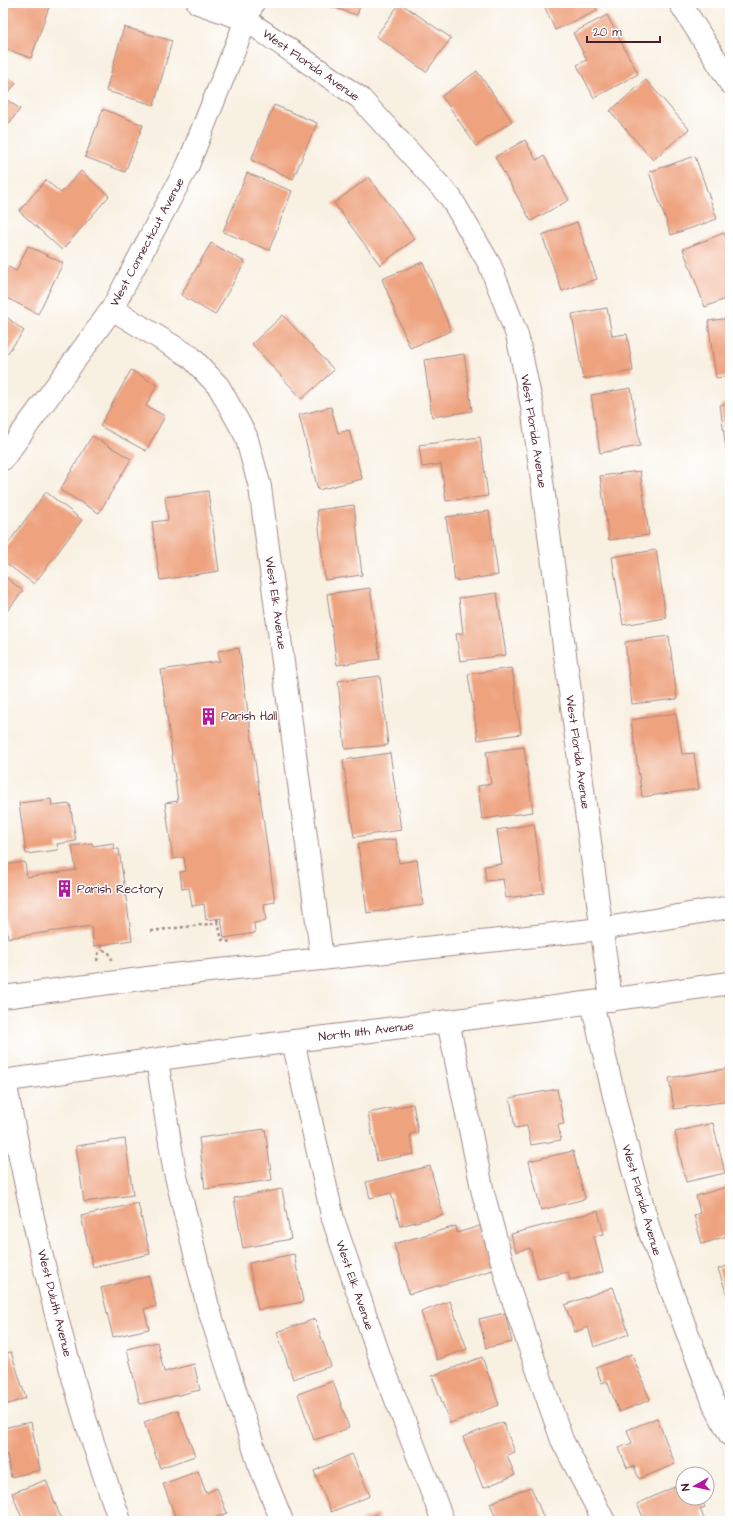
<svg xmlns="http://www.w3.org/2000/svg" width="733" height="1524" font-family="'Architects Daughter',sans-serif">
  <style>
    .building { fill: #eea27e }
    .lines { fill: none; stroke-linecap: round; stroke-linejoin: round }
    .minor-casing { stroke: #a18886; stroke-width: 24 }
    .path { stroke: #a18886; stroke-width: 2.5; stroke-dasharray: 3 3; stroke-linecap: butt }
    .minor { stroke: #fff; stroke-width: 22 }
    .labels { text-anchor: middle; stroke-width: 3; stroke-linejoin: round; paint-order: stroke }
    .street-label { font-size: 12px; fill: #4a1f2b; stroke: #fff }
    .poi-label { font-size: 12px; fill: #4a1f2b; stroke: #fff; text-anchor: start }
  </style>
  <rect width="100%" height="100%" fill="#fff"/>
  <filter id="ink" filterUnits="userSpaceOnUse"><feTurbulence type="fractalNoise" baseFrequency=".025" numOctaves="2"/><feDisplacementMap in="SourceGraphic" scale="8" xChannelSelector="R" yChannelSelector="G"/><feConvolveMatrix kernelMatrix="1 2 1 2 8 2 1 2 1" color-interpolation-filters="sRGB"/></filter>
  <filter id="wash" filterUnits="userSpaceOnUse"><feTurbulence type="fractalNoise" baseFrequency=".012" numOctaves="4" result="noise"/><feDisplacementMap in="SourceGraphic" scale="16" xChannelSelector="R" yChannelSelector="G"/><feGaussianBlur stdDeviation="0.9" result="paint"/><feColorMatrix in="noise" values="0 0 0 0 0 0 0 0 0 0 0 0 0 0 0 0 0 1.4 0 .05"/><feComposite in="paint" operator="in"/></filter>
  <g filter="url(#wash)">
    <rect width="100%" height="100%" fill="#f8f0e1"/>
    <g id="blocks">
      <!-- building -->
      <g class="building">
        <path d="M3,3L50,4L31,58L3,48Z"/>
        <path d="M319,3H361L357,15Z"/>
        <path d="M400,3L451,38L426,72L376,36Z"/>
        <path d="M543,3H594L597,11L555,30Z"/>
        <path d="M607,15L638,74L594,98L577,65L587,60L573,33Z"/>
        <path d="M124,27L172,41L154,105L106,91Z"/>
        <path d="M477,71L512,121L476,146L442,96Z"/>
        <path d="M3,73L16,83L4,98L20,109L3,131Z"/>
        <path d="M646,80L689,129L653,160L610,111Z"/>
        <path d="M274,105L317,123L293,179L251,160Z"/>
        <path d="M103,109L143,125L125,172L85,157Z"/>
        <path d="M525,140L536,160L544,156L569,200L531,221L495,157Z"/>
        <path d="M695,156L717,219L671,235L649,172Z"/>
        <path d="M81,171L109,196L62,250L19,211L46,180L61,193Z"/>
        <path d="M247,173L292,191L269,250L223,232Z"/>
        <path d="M369,177L415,239L380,265L334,203Z"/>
        <path d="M577,222L597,279L562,291L542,235Z"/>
        <path d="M724,233L730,249V297L705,307L683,249Z"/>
        <path d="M211,243L245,262L215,315L181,295Z"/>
        <path d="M28,246L63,263L38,314L3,296V264L16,271Z"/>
        <path d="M423,262L451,331L410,348L382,279Z"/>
        <path d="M607,308L612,336L627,334L633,371L583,379L572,314Z"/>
        <path d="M3,314L24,331L3,359Z"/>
        <path d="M283,315L334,370L302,399L252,344Z"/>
        <path d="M730,318V376L716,378L708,321Z"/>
        <path d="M464,354L472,411L432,417L424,360Z"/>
        <path d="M131,370L157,385L146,406L165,416L146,451L100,426Z"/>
        <path d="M631,388L640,446L600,453L591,395Z"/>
        <path d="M730,403V463H728L720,405Z"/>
        <path d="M331,407L338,433L349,430L362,479L318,490L299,415Z"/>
        <path d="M92,436L131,459L99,513L60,490Z"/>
        <path d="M480,437L488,496L446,501L441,464L422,467L419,445Z"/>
        <path d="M640,471L649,535L609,540L600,476Z"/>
        <path d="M208,491L219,571L160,580L152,522L168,520L165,497Z"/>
        <path d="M46,492L82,520L34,584L3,561V550Z"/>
        <path d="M354,505L362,575L325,580L317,510Z"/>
        <path d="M489,511L498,575L455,581L446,517Z"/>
        <path d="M656,550L666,618L623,625L612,557Z"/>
        <path d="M3,575L23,591L3,616Z"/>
        <path d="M370,588L380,659L337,665L327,594Z"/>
        <path d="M497,593L506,655L460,661L456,634L463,633L459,598Z"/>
        <path d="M669,636L677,699L632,704L625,642Z"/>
        <path d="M239,648L275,902L264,904L266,921L254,923L255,933L224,938L221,918L206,920L204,904L192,906L189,888L182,889L180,872L186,871L184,857L173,859L165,803L178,801L161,670L220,661L218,651Z"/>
        <path d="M512,668L521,734L478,740L468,674Z"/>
        <path d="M380,676L388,745L345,749L338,681Z"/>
        <path d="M676,713L682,754L694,753L699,789L642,797L631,720Z"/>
        <path d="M524,747L533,812L482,819L478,786L491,784L486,752Z"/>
        <path d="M390,753L401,830L354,837L343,760Z"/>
        <path d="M51,799L52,806L70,804L76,841L57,844L58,850L26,854L19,803Z"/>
        <path d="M534,824L544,893L506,898L503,879L486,881L484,866L502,864L497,830Z"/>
        <path d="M396,839L399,863L417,860L423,905L367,913L358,844Z"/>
        <path d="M92,843L93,846L113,843L114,849H119L132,940L94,946L91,926L8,938L3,902V865L25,862L27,877L76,870L72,846Z"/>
        <path d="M730,1068V1101L674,1109L669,1078Z"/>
        <path d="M557,1089L564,1124L558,1125L561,1140L531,1145L527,1126L515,1128L510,1098Z"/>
        <path d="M413,1104L418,1132L410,1134L414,1154L377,1161L368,1113Z"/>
        <path d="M713,1123L725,1173L686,1182L675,1132Z"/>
        <path d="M265,1129L272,1180L205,1189L199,1138Z"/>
        <path d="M125,1139L133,1195L84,1202L76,1146Z"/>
        <path d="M573,1151L585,1199L541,1210L529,1161Z"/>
        <path d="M430,1166L443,1215L400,1226L391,1193L370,1198L366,1182Z"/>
        <path d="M730,1186V1235L702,1244L694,1215L700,1213L696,1196Z"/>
        <path d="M282,1189L291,1239L243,1248L234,1198Z"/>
        <path d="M138,1203L150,1254L93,1267L81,1216Z"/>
        <path d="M598,1211L604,1234L594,1236L603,1272L570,1280L568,1272L538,1279L530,1248L516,1252L511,1234Z"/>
        <path d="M456,1226L457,1233L480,1226L493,1270L409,1294L394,1244Z"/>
        <path d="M294,1254L303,1302L258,1310L249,1263Z"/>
        <path d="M730,1265V1303L718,1269Z"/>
        <path d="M149,1276L156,1306L144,1309L149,1329L113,1337L101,1288Z"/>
        <path d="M613,1287L629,1334L594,1347L588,1327L575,1332L565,1305Z"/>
        <path d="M450,1301L467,1349L437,1360L421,1312Z"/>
        <path d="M505,1313L512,1342L486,1348L479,1319Z"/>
        <path d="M315,1319L331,1366L293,1379L277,1332Z"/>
        <path d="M3,1324L6,1340L3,1341Z"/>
        <path d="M157,1342L164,1372L194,1364L200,1390L140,1404L127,1349Z"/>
        <path d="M11,1352L26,1398L3,1406V1355Z"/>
        <path d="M632,1354L650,1400L619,1412L607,1381L602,1383L596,1368Z"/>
        <path d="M482,1357L499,1405L450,1423L432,1376Z"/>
        <path d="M333,1381L349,1428L314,1440L298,1394Z"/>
        <path d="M178,1410L195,1456L160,1468L144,1422Z"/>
        <path d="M657,1418L675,1464L639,1479L634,1466L627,1468L619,1448L632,1443L627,1430Z"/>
        <path d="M31,1422L40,1470L11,1477L7,1455H3V1428Z"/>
        <path d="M503,1422L515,1452L507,1455L515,1475L483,1488L463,1437Z"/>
        <path d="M352,1454L370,1496L331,1512L314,1471Z"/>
        <path d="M198,1471L206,1493L217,1488L227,1513L207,1521H177L163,1484Z"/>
        <path d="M46,1480L62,1521H23L12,1493Z"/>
        <path d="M683,1483V1498H701L705,1507L700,1509L705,1521H645L637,1504Z"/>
        <path d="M531,1487L545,1521H497L490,1503Z"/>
        <path d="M377,1514L380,1521H359Z"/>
      </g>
    </g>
  </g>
  <g filter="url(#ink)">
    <use href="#blocks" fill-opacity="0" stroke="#a18886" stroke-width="1"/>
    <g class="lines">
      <defs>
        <g id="minor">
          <path d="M198,3L246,20L360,98L451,198L490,265L517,335L532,406L611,1000"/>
          <path d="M680,3L725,74L730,83"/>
          <path d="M112,309L191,357L219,387L246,436L260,487L322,959"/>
          <path d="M3,459L112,309L188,165L253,3"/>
          <path d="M3,997L163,976L601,929L730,907"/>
          <path d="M592,1003L619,1117L650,1233L714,1404L730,1435"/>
          <path d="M448,1021L483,1193L511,1294L562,1440L604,1521"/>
          <path d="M293,1041L333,1219L381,1361L443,1521"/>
          <path d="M157,1060L174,1168L208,1307L259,1464L282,1521"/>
          <path d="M3,1081C245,1045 488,1018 730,983"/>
          <path d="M5,1081C26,1192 51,1306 84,1415C95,1450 108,1486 120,1521"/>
        </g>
      </defs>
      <!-- minor casing -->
      <use href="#minor" class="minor-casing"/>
      <!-- path -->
      <g class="path">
        <path d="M217,919L218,923"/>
        <path d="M151,931L218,923L222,940L230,942L232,944"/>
        <path d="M101,945L102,950C108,951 111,954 112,960"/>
        <path d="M97,961L98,954L102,950"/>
      </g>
      <!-- minor -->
      <use href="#minor" class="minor"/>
    </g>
  </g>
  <!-- icons -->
  <defs>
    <symbol id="building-bare" viewBox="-9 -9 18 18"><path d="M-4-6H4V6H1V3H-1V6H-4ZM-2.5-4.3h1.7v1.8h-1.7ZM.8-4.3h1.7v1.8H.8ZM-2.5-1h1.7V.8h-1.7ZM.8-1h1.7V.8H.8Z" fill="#b5179e" stroke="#fff" stroke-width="2.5" paint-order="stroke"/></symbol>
  </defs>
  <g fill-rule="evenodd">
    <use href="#building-bare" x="196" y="704" width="25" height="25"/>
    <use href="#building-bare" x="52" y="876" width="25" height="25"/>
  </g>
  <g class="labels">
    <!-- street labels -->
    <g class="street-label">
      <text transform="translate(311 65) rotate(35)" y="4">West Florida Avenue</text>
      <text transform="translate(147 242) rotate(-62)" y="4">West Connecticut Avenue</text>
      <text transform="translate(534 431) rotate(81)" y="4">West Florida Avenue</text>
      <text transform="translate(276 603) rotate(82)" y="4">West Elk Avenue</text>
      <text transform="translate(578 752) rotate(82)" y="4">West Florida Avenue</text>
      <text transform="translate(366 1031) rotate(-7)" y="4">North 111th Avenue</text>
      <text transform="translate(642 1200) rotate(74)" y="4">West Florida Avenue</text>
      <text transform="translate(355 1285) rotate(71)" y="4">West Elk Avenue</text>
      <text transform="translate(55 1303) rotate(76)" y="4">West Duluth Avenue</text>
    </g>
    <!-- poi labels -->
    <g class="poi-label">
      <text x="221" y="720">Parish Hall</text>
      <text x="77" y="893">Parish Rectory</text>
    </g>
  </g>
  <!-- margin -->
  <rect width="733" height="1524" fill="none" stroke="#fff" stroke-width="16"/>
  <!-- north arrow -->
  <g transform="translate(695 1486) rotate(262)"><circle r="19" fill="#ffffff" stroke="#b7a5aa"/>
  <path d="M0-3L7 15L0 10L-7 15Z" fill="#b5179e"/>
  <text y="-6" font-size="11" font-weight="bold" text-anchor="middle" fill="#4a1f2b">N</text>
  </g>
  <!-- scale -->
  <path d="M587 36v6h73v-6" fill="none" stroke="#4a1f2b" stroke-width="2"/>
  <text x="593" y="36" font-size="12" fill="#4a1f2b" stroke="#ffffff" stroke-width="3" paint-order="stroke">20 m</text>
</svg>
